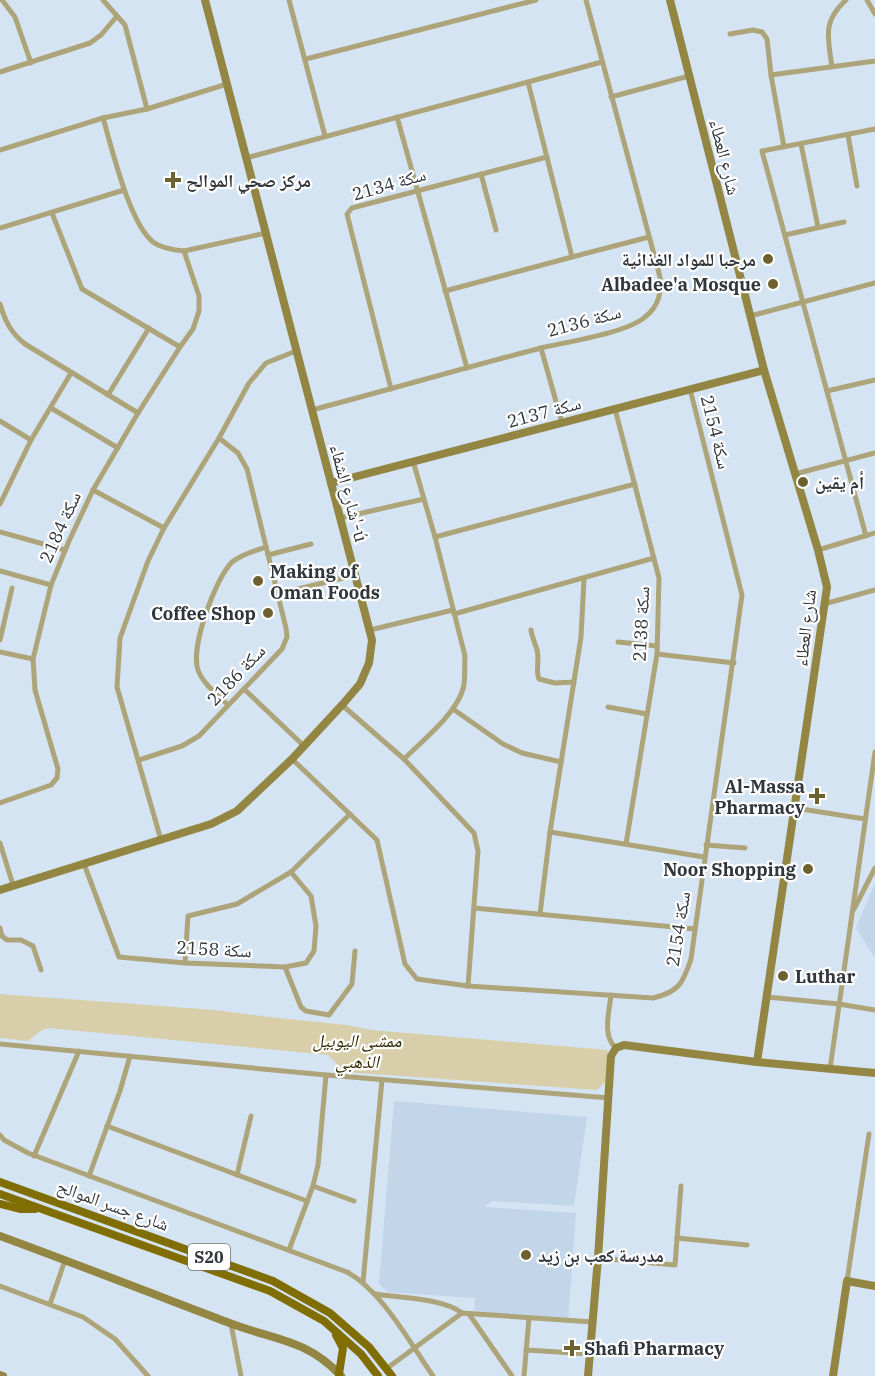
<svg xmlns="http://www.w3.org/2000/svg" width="875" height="1376" viewBox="0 0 875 1376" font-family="'IBM Plex Serif','Noto Naskh Arabic',serif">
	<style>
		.built { fill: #c2d5e9 }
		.green { fill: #d8cfaa }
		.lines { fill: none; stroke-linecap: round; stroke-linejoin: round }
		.street { stroke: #ada47a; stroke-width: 5 }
		.secondary { stroke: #938542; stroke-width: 8 }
		.primary { stroke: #816e02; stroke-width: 8 }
		.poi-dot { fill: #6d622f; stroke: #fff; stroke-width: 2 }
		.labels { text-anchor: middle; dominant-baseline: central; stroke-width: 4.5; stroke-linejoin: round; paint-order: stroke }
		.shield { fill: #fff; stroke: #6f7276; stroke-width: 1.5 }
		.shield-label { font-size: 16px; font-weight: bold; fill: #31363c }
		.street-label { font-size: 18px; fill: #31363c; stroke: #fff }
		.poi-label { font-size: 18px; font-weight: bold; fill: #31363c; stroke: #fff; text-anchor: start }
		.park-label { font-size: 18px; font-style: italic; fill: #332a00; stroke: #fff }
	</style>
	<rect width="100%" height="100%" fill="#d5e4f3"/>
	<!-- built -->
	<g class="built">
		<polygon points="875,883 875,958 856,928"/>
		<polygon points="394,1101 587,1117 574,1206 490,1201 490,1204 485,1205 486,1207 576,1213 568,1321 474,1311 475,1298 388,1292 379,1284"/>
	</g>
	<!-- green -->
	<polygon class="green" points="0,994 215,1010 270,1017 346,1025 372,1030 608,1050 606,1081 597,1090 345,1072 328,1055 48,1028 42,1030 28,1041 0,1038"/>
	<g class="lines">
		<!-- street -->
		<g class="street">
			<polyline points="2,0 15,17 31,63"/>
			<polyline points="103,0 125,25 147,109"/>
			<polyline points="289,0 325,136"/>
			<polyline points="867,0 875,14"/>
			<polyline points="730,34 753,30 762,32 767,39 771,75"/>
			<polyline points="306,59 536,0"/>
			<path d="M832,67C828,37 822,22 846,0"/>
			<polyline points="0,72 90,43 101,35 117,16"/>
			<polyline points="528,82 572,257 649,237"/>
			<polyline points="611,97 689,76"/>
			<polyline points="397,117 467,368"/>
			<path d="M103,118C112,148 129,223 153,242C161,248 173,250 184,251L266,233"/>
			<polyline points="848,135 857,186"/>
			<polyline points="801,144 818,227"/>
			<polyline points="784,147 771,75 875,61"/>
			<polyline points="0,150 103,118 147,109 227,84"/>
			<polyline points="246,158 602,62"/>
			<polyline points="481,174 496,230"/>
			<polyline points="52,213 82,289 180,347"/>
			<polyline points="0,228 124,190"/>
			<polyline points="785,235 844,222"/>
			<polyline points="445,291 572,257"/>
			<path d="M0,304C5,321 11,333 25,344L138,413"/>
			<polyline points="750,316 875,283"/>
			<polyline points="541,348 562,423"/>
			<polyline points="391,389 347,214 352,208 547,157"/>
			<polyline points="827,391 875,380"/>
			<polyline points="108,395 149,328"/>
			<polyline points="51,408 118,448"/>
			<polyline points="615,409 659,578 657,654 626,844"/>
			<path d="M312,410C388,390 464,368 541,348C566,342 627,333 645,317C659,306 661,294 660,277L586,0"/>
			<polyline points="0,421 31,440"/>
			<polyline points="795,474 875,453"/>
			<polyline points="93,490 164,528"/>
			<polyline points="0,504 31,440 71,373"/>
			<polyline points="340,518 424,499"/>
			<polyline points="0,532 65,550"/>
			<polyline points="866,536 762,151 875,129"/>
			<polyline points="435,537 635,484"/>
			<polyline points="818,550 875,533"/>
			<polyline points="268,555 311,544"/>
			<polyline points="0,571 51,585"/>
			<polyline points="278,594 355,575"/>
			<polyline points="824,604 875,590"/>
			<polyline points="454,614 654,558"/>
			<polyline points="370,630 453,610"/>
			<path d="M531,630C532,637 535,643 537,650C540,660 535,670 539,679L555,683L574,682"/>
			<polyline points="0,640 12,588"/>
			<polyline points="618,642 657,646"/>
			<polyline points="0,652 33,659"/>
			<polyline points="657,654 734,663"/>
			<polyline points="244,689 304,746"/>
			<path d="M228,705C218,695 203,684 198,670C190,648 215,579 232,562C242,554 254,551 266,547"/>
			<polyline points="342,705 404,759 474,833 478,851 468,986"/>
			<polyline points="608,707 647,714"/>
			<polyline points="453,709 503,744 522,753 561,762"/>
			<path d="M292,759L377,840L405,964L417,979L468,986L653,998C679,992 683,983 691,959L742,595L690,389"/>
			<path d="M404,759C422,741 456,714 463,689C466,679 464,666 465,656L435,537L413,461"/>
			<polyline points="139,760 182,746 199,736 282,649 287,637 286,628 247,469 238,453 219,438"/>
			<polyline points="0,803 51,785 57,778 58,769 35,690 33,659 51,585 69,541 93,490 138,413 180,347 193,329 199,311 199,296 184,251"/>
			<polyline points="795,808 865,819"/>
			<polyline points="550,832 704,857"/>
			<polyline points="161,840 117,687 120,638 148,561 164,528 219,438 249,383 266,363 296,351"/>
			<polyline points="0,843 13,885"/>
			<polyline points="706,845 745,848"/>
			<polyline points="84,864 119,957 185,963 285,967 306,963 314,951 316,926 311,896 291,872"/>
			<polyline points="474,908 695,929"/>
			<polyline points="854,909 875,868"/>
			<polyline points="540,914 550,832 581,637 584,579"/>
			<polyline points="0,928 2,936 7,940 21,940 33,946 41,970"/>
			<polyline points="185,963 188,916 237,904 291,872 350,814"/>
			<polyline points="285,967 301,1007 306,1011 329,1015 352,984 355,951"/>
			<path d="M611,995C609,1013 602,1036 616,1048"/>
			<polyline points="767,997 839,1004 875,1010"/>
			<polyline points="0,1044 326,1075 609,1098"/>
			<polyline points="830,1069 875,752"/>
			<polyline points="107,1126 307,1201"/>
			<path d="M0,1135L4,1140L28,1153L347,1272C382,1291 410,1343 433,1376"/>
			<polyline points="34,1156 79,1051"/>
			<polyline points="237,1175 251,1116"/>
			<polyline points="89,1176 120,1091 130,1056"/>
			<polyline points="313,1186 354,1201"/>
			<polyline points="677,1238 747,1245"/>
			<polyline points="289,1250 313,1186 318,1165 326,1075"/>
			<polyline points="598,1258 675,1265 681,1186"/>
			<polyline points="847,1281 869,1134"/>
			<polyline points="363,1282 382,1080"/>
			<polyline points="0,1286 83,1317 115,1339 148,1376"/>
			<path d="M375,1294C399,1298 443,1298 462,1313"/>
			<polyline points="50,1304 65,1260"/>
			<polyline points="469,1314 512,1376"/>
			<polyline points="231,1324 241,1376"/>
			<polyline points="526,1350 590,1354"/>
			<polyline points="386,1369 462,1313 593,1322"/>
			<polyline points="524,1376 529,1318"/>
		</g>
		<!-- secondary -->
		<g class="secondary">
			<polyline points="331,483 764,370"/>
			<polyline points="0,890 211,824 237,811 292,759 342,705 360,684 369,663 372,640 205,0"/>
			<polyline points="757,1062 875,1073"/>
			<path d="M0,1236C76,1264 151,1293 227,1322C272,1340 306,1338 341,1376"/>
			<polyline points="0,1375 3,1376"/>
			<polyline points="588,1376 598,1258 611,1056 616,1048 624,1045 757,1062 827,587 818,550 764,370 670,0"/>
			<polyline points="833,1376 847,1281 875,1286"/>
		</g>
		<!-- primary -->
		<g class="primary">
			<polyline points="0,1182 273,1281 330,1313 369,1347 392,1376"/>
			<polyline points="0,1194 270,1291 324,1321 361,1354 378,1376"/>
			<polyline points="0,1204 21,1209 35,1209"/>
			<polyline points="336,1335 343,1348 339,1374"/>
		</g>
	</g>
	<!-- markers -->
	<g class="poi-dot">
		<path d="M170 171h6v6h6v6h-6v6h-6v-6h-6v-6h6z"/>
		<circle cx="768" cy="259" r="6"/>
		<circle cx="773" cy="284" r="6"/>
		<circle cx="803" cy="482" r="6"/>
		<circle cx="258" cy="581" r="6"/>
		<circle cx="268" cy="613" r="6"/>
		<path d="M814 787h6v6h6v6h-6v6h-6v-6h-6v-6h6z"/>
		<circle cx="808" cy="869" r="6"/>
		<circle cx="783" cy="976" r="6"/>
		<circle cx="526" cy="1255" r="6"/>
		<path d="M569 1339h6v6h6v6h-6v6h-6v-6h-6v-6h6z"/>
	</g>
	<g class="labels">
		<!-- shield labels -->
		<rect class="shield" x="188" y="1244" width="42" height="26" rx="4.5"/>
		<g class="shield-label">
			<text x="209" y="1257">S20</text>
		</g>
		<!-- street labels -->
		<g class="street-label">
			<text transform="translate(725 157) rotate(76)">شارع العطاء</text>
			<text transform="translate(389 184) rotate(-16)">سكة 2134</text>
			<text transform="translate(584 321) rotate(-15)">سكة 2136</text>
			<text transform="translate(544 412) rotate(-15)">سكة 2137</text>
			<text transform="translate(716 432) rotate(76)">سكة 2154</text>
			<text transform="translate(349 493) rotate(75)">شارع الشفاء'-ú</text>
			<text transform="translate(60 527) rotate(-66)">سكة 2184</text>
			<text transform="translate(641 624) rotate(-87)">سكة 2138</text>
			<text transform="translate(805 628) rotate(-83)">شارع العطاء</text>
			<text transform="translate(236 675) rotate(-47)">سكة 2186</text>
			<text transform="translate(678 929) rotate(-81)">سكة 2154</text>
			<text transform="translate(214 949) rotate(3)">سكة 2158</text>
			<text transform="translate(113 1205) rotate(20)">شارع جسر الموالح</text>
		</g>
		<!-- poi labels -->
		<g class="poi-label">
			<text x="186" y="180">مركز صحي الموالح</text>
			<text x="756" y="259" text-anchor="end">مرحبا للمواد الغذائية</text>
			<text x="761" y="284" text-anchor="end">Albadee'a Mosque</text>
			<text x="815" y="482">أم يقين</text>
			<text x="270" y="571">Making of<tspan x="270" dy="21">Oman Foods</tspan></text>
			<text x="256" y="613" text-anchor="end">Coffee Shop</text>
			<text x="805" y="786" text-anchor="end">Al-Massa<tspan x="805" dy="21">Pharmacy</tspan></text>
			<text x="796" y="869" text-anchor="end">Noor Shopping</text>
			<text x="795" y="976">Luthar</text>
			<text x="538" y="1255">مدرسة كعب بن زيد</text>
			<text x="584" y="1348">Shafi Pharmacy</text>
		</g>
		<!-- park labels -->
		<g class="park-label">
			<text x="357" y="1040">ممشى اليوبيل<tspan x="357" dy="21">الذهبي</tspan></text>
		</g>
	</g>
</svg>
